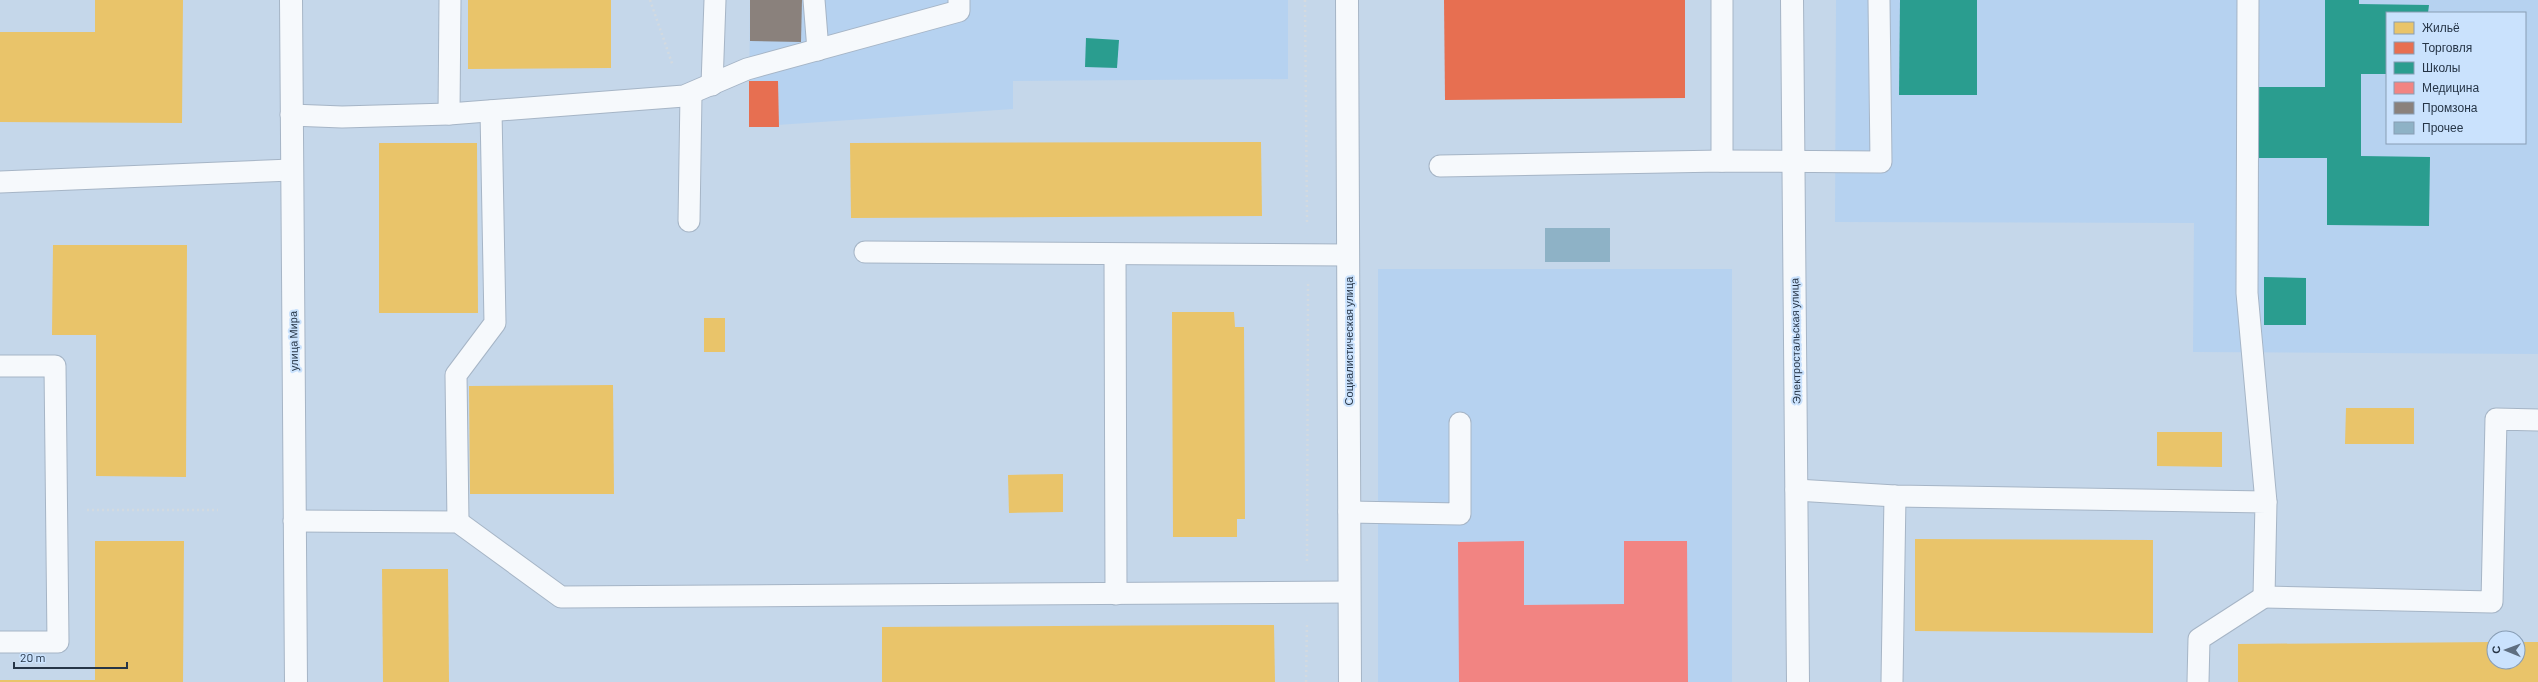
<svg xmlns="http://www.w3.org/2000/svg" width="2538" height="682" viewBox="0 0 2538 682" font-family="Barlow,sans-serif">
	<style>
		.built { fill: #b6d2f0; fill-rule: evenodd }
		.homes { fill: #e9c46a }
		.shops { fill: #e76f51 }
		.schools { fill: #2a9d8f }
		.health { fill: #f28482 }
		.industry { fill: #8a817c }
		.building { fill: #8eb2c6 }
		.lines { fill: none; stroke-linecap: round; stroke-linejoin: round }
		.lane-casing { stroke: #a6b5c6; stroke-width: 23 }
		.street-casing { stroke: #a6b5c6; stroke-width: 24 }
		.secondary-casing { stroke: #a6b5c6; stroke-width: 24 }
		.path { stroke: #d3dae0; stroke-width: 2.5; stroke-dasharray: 2 3; stroke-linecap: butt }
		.lane { stroke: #f6f9fc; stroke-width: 21 }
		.street { stroke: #f6f9fc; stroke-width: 22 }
		.secondary { stroke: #f6f9fc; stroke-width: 22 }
		.labels { text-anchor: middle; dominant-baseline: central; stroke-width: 4; stroke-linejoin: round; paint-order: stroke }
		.street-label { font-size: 11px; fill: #263547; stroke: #cae2fd }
	</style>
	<rect width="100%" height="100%" fill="#c5d7ea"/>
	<!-- built -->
	<g class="built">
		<polygon points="750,0 1288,0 1288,79 1013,81 1013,109 749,127"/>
		<path d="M1836,0H2538V354L2193,352L2194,223L1835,222ZM2387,13H2525V143H2387Z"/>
		<rect x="1378" y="269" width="354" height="413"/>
	</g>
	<!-- homes -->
	<g class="homes">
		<polygon points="95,0 183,0 182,123 0,122 0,32 95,32"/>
		<polygon points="468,0 611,0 611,68 468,69"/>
		<polygon points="1261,142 1262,216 851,218 850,143"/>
		<polygon points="379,143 477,143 478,313 379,313"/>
		<polygon points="53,245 187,245 186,477 96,476 96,335 52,335"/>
		<polygon points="1172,312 1234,312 1235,327 1244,327 1245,519 1237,519 1237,537 1173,537"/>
		<rect x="704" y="318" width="21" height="34"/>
		<polygon points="613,385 614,494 470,494 469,386"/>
		<polygon points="2346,408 2414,408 2414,444 2345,444"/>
		<polygon points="2157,432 2222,432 2222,467 2157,466"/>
		<polygon points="1063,474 1063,512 1009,513 1008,475"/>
		<polygon points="1915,539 2153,540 2153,633 1915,631"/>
		<polygon points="95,541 184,541 183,682 0,682 0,680 95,680"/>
		<polygon points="382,569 448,569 449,682 383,682"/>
		<polygon points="1227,625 1274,625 1275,682 882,682 882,627"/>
		<polygon points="2494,642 2494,662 2518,662 2518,642 2538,642 2538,682 2238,682 2238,644"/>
	</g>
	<!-- shops -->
	<g class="shops">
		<polygon points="1444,0 1685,0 1685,98 1445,100"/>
		<polygon points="749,81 778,81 779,127 749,127"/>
	</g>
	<!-- schools -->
	<g class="schools">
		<polygon points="1900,0 1977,0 1977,95 1899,95"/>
		<polygon points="2325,0 2359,0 2359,4 2429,5 2428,13 2387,13 2387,74 2361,74 2361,156 2430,157 2429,226 2327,225 2327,158 2259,158 2259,87 2325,87"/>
		<polygon points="1086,38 1119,40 1117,68 1085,67"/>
		<polygon points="2264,277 2306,278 2306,325 2264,325"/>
	</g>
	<!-- health -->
	<polygon class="health" points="1524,541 1524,605 1624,604 1624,541 1687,541 1688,682 1459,682 1458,542"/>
	<!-- industry -->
	<polygon class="industry" points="750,0 802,0 801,42 750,41"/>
	<!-- building -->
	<rect class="building" x="1545" y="228" width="65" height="34"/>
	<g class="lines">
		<!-- lane casing -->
		<g class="lane-casing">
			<g id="lane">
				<polyline points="814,0 818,50"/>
				<polyline points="1722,0 1722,161"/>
				<polyline points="2248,0 2247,293 2266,502"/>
				<polyline points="712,85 715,0"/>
				<polyline points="449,114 450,0"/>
				<polyline points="291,115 342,117 449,114 684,96 747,69 959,11 959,0"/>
				<polyline points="1440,166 1722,161 1881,162 1879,0"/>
				<polyline points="0,182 291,170"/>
				<polyline points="689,221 691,94"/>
				<polyline points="865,252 1348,255"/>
				<polyline points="1115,255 1116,594"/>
				<polyline points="0,366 55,366 58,642 0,642"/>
				<polyline points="1796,490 1895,496 2266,502 2264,597 2492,602 2496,419 2538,420"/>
				<polyline points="1349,512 1460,514 1460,423"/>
				<polyline points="294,521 458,522 561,597 1349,592"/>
				<polyline points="458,522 456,375 495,323 491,111"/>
				<polyline points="1892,682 1895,496"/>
				<polyline points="2198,682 2199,639 2264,597"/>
			</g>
		</g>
		<!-- street casing -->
		<g class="street-casing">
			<g id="street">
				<polyline points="1347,0 1350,682"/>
				<polyline points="1792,0 1798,682"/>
			</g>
		</g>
		<!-- secondary casing -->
		<g class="secondary-casing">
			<polyline id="secondary" points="291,0 296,682"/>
		</g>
		<!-- path -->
		<g class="path">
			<polyline points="650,0 673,66"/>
			<polyline points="1305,0 1307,223"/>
			<polyline points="87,510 218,510"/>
			<polyline points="1307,561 1308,284"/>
			<polyline points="1306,682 1307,622"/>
		</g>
		<!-- lane -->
		<use href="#lane" class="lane"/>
		<!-- street -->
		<use href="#street" class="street"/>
		<!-- secondary -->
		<use href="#secondary" class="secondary"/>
	</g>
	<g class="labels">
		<!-- street labels -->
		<g class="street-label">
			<text transform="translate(293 341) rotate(-91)">улица Мира</text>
			<text transform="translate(1348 341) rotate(-90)">Социалистическая улица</text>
			<text transform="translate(1795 341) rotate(-91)">Электростальская улица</text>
		</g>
	</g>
	<!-- legend -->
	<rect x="2386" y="12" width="140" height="132" fill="#cae2fd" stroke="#889db4"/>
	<rect x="2394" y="22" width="20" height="12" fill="#e9c46a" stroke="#889db4"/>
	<text x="2422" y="32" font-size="12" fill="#263547">Жильё</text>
	<rect x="2394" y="42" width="20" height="12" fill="#e76f51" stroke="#889db4"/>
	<text x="2422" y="52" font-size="12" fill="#263547">Торговля</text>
	<rect x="2394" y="62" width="20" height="12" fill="#2a9d8f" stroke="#889db4"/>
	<text x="2422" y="72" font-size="12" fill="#263547">Школы</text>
	<rect x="2394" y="82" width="20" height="12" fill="#f28482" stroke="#889db4"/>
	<text x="2422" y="92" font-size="12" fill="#263547">Медицина</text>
	<rect x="2394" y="102" width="20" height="12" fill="#8a817c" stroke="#889db4"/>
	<text x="2422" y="112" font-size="12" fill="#263547">Промзона</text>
	<rect x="2394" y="122" width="20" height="12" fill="#8eb2c6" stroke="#889db4"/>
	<text x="2422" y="132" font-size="12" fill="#263547">Прочее</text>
	<!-- north arrow -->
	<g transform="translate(2506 650) rotate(271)"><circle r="19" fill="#cae2fd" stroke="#889db4"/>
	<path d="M0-3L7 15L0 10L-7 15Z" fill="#5e6e80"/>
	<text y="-6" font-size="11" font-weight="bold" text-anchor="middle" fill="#263547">С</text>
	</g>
	<!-- scale -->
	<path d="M14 662v6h113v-6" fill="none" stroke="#263547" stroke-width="2"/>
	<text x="20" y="662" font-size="12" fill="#263547" stroke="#cae2fd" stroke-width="3" paint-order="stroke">20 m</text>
</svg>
